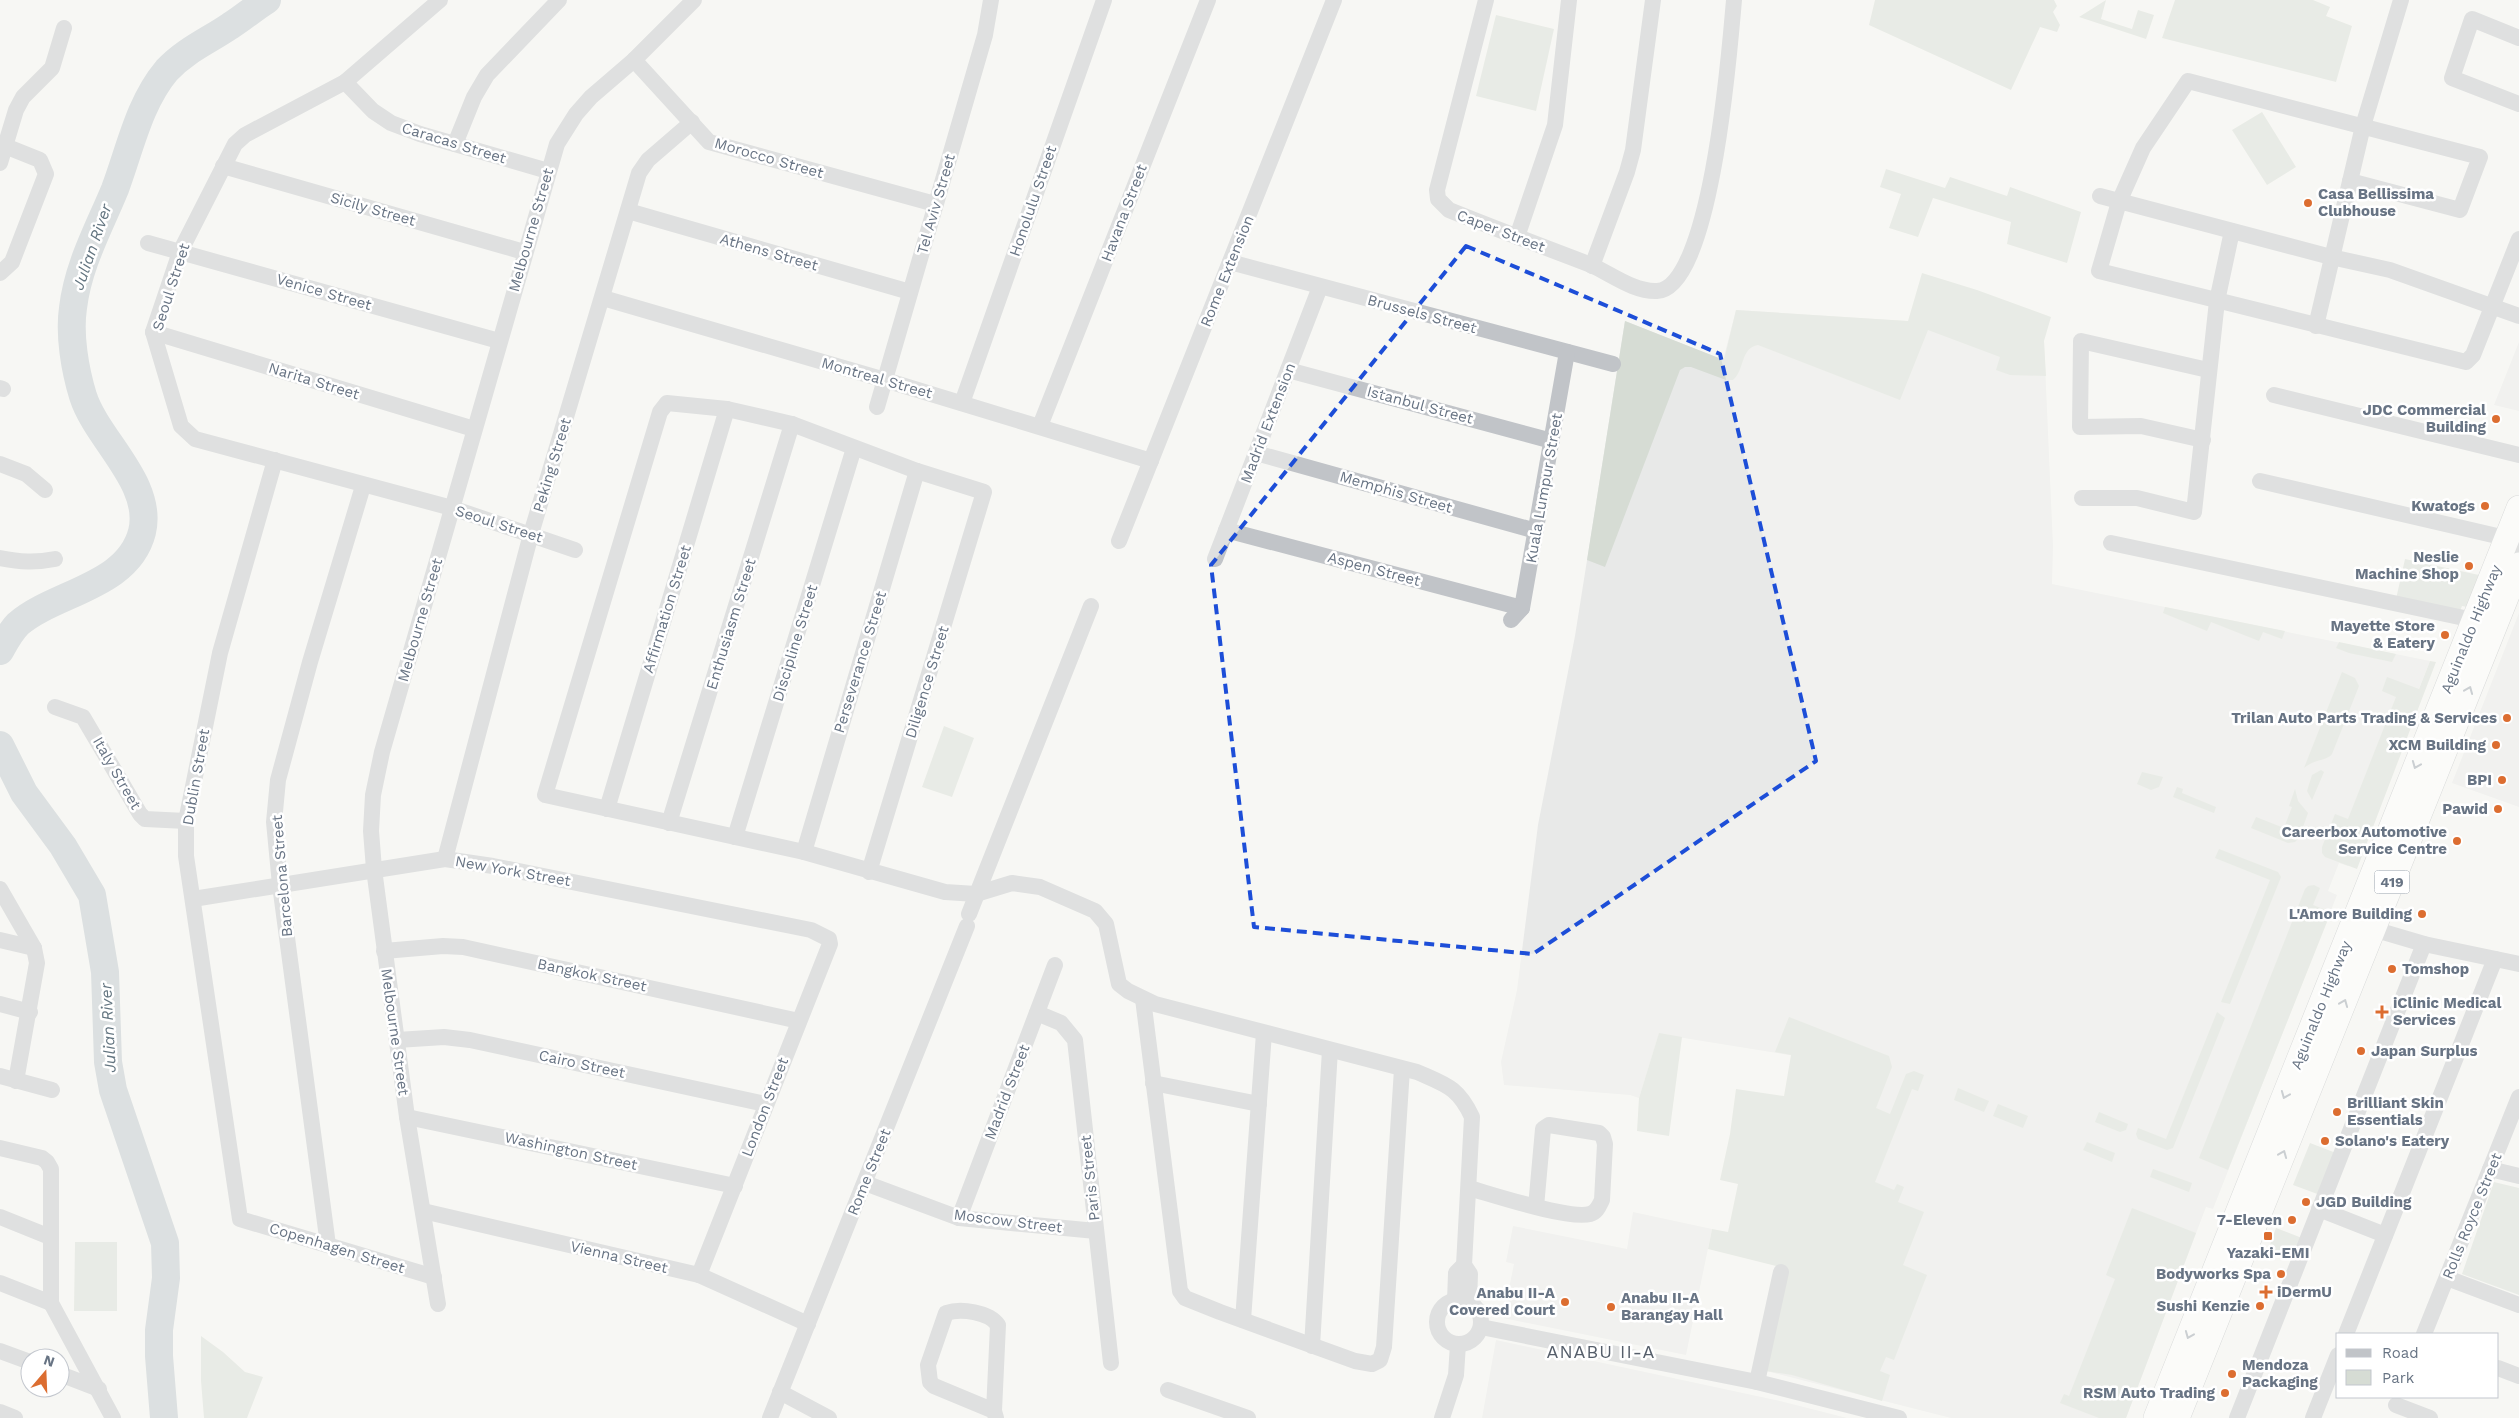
<svg xmlns="http://www.w3.org/2000/svg" width="2519" height="1418" viewBox="0 0 2519 1418" font-family="'Work Sans',sans-serif">
	<style>
		.built { fill: #e8e9e8 }
		.green { fill: #d6dcd4 }
		.lines { fill: none; stroke-linecap: round; stroke-linejoin: round }
		.river { stroke: #bbc4ca; stroke-width: 28 }
		.highway-casing { stroke: #b4b7bb; stroke-width: 26 }
		.minor { stroke: #c1c4c8; stroke-width: 16 }
		.highway { stroke: #fff; stroke-width: 25 }
		.oneway { stroke: #959ea9 }
		.marked { fill: none; stroke: #1d4ed8; stroke-width: 4; stroke-dasharray: 10 6; stroke-linejoin: round }
		.poi-dot { fill: #dc6d30; stroke: #fff; stroke-width: 2 }
		.labels { text-anchor: middle; dominant-baseline: central; stroke-width: 5; stroke-linejoin: round; paint-order: stroke }
		.shield { fill: #fff; stroke: #959ea9; stroke-width: 1 }
		.shield-label { font-size: 14px; font-weight: bold; fill: #687484 }
		.street-label { font-size: 15px; fill: #687484; stroke: #fff }
		.poi-label { font-size: 15px; font-weight: bold; fill: #687484; stroke: #fff; text-anchor: end }
		.water-label { font-size: 16px; font-style: italic; fill: #637580; stroke: #fff }
		.quarter-label { font-size: 18px; letter-spacing: 1px; fill: #555e6a; stroke: #fff }
	</style>
	<rect width="100%" height="100%" fill="#f7f7f4"/>
	<!-- built -->
	<g class="built">
		<polygon points="1736,310 1983,326 2044,341 2053,546 2052,584 2430,661 2348,866 2339,863 2328,891 2337,895 2213,1209 2206,1207 2126,1418 1951,1418 1766,1371 1869,1068 1659,1034 1639,1098 1630,1095 1504,1085 1501,1062 1517,990 1538,825 1575,636 1625,321 1723,360"/>
		<polygon points="2519,342 2519,411 2494,405"/>
		<polygon points="2519,613 2519,807 2452,783"/>
		<polygon points="1633,1212 1712,1229 1686,1355 1503,1318 1514,1264 1506,1262 1513,1226 1627,1249"/>
		<polygon points="1496,1340 1780,1401 1847,1418 1482,1418"/>
	</g>
	<!-- green -->
	<g class="green">
		<polygon points="1875,0 2054,0 2057,6 2053,12 2060,25 2057,32 2040,27 2011,90 1869,25"/>
		<polygon points="2106,0 2101,19 2132,29 2138,10 2154,15 2146,39 2079,17"/>
		<polygon points="2175,0 2313,0 2330,7 2326,16 2352,26 2336,82 2162,38"/>
		<polygon points="1496,15 1554,29 1536,111 1476,96"/>
		<polygon points="2262,112 2296,167 2267,185 2232,130"/>
		<polygon points="1886,169 1945,188 1950,177 2007,196 2010,187 2081,212 2067,263 2007,244 2011,222 1933,198 1918,237 1889,228 1901,194 1880,187"/>
		<path d="M1922,273L1977,290L2051,317L2044,341L2046,376L2010,375L1996,370L2000,357L1928,330L1900,400L1758,345C1740,348 1745,370 1733,380H1726L1691,367H1685L1680,370L1605,567L1587,560L1625,321L1724,360L1736,310L1908,321Z"/>
		<polygon points="2405,559 2479,575 2467,607 2462,606 2460,611 2396,599"/>
		<polygon points="2165,607 2285,631 2282,639 2263,632 2259,641 2211,622 2207,631 2163,613"/>
		<polygon points="2339,642 2396,654 2392,662 2349,653 2336,648"/>
		<polygon points="2430,661 2436,662 2357,869 2325,857 2322,853 2322,847 2335,814 2348,819 2396,697 2382,691 2387,677 2419,689"/>
		<path d="M2342,672L2355,678L2359,686L2332,754C2327,761 2314,759 2304,768Z"/>
		<polygon points="944,726 974,738 952,797 922,787"/>
		<polygon points="2321,770 2324,772 2312,800 2307,791 2312,775"/>
		<polygon points="2142,772 2163,777 2159,787 2151,790 2137,784"/>
		<polygon points="2177,787 2183,789 2182,793 2216,807 2214,813 2173,797"/>
		<polygon points="2295,789 2298,801 2308,813 2299,838 2295,842 2288,843 2251,828 2256,817 2284,828 2292,807 2289,806"/>
		<polygon points="2219,849 2278,872 2281,877 2230,1004 2221,1002 2270,880 2215,858"/>
		<polygon points="2314,885 2320,888 2313,905 2331,912 2228,1170 2199,1158 2305,889 2308,886"/>
		<polygon points="2217,1012 2225,1018 2173,1148 2167,1150 2138,1139 2136,1134 2138,1128 2166,1139"/>
		<polygon points="1789,1017 1889,1056 1892,1067 1876,1108 1890,1114 1906,1074 1914,1071 1924,1075 1918,1091 1912,1089 1875,1182 1894,1190 1897,1184 1904,1187 1898,1202 1924,1212 1903,1265 1927,1275 1894,1360 1886,1357 1880,1371 1890,1375 1882,1401 1792,1375 1766,1371 1788,1269 1708,1249 1712,1229 1728,1232 1738,1184 1720,1180 1730,1134 1736,1089 1784,1096 1791,1055 1775,1052"/>
		<polygon points="1659,1033 1682,1037 1669,1136 1637,1131 1639,1098"/>
		<polygon points="1958,1088 1989,1101 1984,1112 1954,1100"/>
		<polygon points="1998,1104 2028,1116 2023,1128 1993,1116"/>
		<polygon points="2099,1112 2128,1124 2126,1130 2120,1132 2095,1122"/>
		<polygon points="2087,1142 2115,1153 2112,1162 2083,1150"/>
		<polygon points="2310,1143 2336,1153 2320,1195 2293,1185"/>
		<polygon points="2153,1169 2192,1183 2189,1192 2150,1177"/>
		<polygon points="2494,1182 2519,1188 2519,1295 2462,1274"/>
		<polygon points="2132,1208 2196,1233 2126,1418 2099,1418 2060,1403 2064,1394 2069,1396 2115,1279 2106,1275"/>
		<polygon points="2276,1228 2302,1238 2294,1260 2268,1250"/>
		<polygon points="75,1242 117,1242 117,1311 74,1311"/>
		<polygon points="201,1336 223,1352 245,1372 263,1377 247,1418 204,1418 201,1381"/>
	</g>
	<g class="lines">
		<!-- river -->
		<g class="river">
			<path d="M0,651C5,642 10,632 18,624C55,592 128,587 142,532C154,483 97,440 83,396C75,370 69,335 73,308C78,265 99,228 115,189C130,149 139,103 167,70C186,50 208,41 230,26C243,18 254,8 267,0"/>
			<polyline points="0,745 24,793 63,846 92,895 105,972 108,1062 113,1090 165,1243 166,1278 159,1330 159,1356 164,1418"/>
		</g>
		<!-- highway casing -->
		<g class="highway-casing">
			<g id="highway">
				<polyline points="2156,1418 2519,508"/>
				<polyline points="2177,1418 2519,565"/>
			</g>
		</g>
		<!-- minor -->
		<g class="minor">
			<polyline points="440,0 345,82 245,135 235,144 180,252 153,332 181,426 195,439 452,508 575,550"/>
			<path d="M1486,0L1437,190L1438,199L1449,210C1496,229 1544,247 1591,265C1611,274 1634,292 1657,291C1712,288 1730,45 1734,0"/>
			<polyline points="2519,38 2472,19 2452,78 2519,104"/>
			<polyline points="634,60 709,142 935,204"/>
			<polyline points="345,82 373,111 391,123 420,134 548,171"/>
			<polyline points="455,144 474,97 487,75 559,0"/>
			<polyline points="0,163 16,110 23,97 52,68 64,28"/>
			<polyline points="223,166 524,252"/>
			<polyline points="2350,181 2460,210 2480,157 2188,81 2143,148 2119,202 2099,271 2466,362 2473,355 2519,239"/>
			<polyline points="2100,196 2331,257 2390,270 2519,316"/>
			<polyline points="628,211 910,292"/>
			<polyline points="1517,237 1555,125 1569,0"/>
			<polyline points="148,243 499,341"/>
			<polyline points="1230,262 1613,364"/>
			<polyline points="1592,266 1627,172 1633,150 1653,0"/>
			<polyline points="0,273 12,262 46,174 40,160 5,146"/>
			<polyline points="603,298 885,380 1151,461"/>
			<polyline points="2316,326 2363,126 2401,0"/>
			<polyline points="153,332 474,429"/>
			<polyline points="1288,370 1552,441"/>
			<polyline points="0,388 3,389"/>
			<polyline points="2274,395 2519,455"/>
			<polyline points="962,403 1104,0"/>
			<polyline points="877,407 985,35 991,0"/>
			<polyline points="1040,426 1208,0"/>
			<polyline points="2203,440 2141,426 2080,427 2081,341 2208,370"/>
			<polyline points="1256,453 1536,531"/>
			<polyline points="275,460 220,653 186,821 186,856 240,1219 434,1277"/>
			<polyline points="0,464 26,474 45,490"/>
			<polyline points="2260,481 2497,536 2519,546"/>
			<polyline points="2082,498 2137,498 2194,512 2217,301 2232,231"/>
			<polyline points="1226,530 1522,608"/>
			<polyline points="1119,541 1334,0"/>
			<polyline points="2111,543 2464,618 2482,625"/>
			<path d="M0,558C20,562 35,563 55,559"/>
			<polyline points="1215,559 1320,287"/>
			<polyline points="1511,620 1522,608 1567,352"/>
			<polyline points="55,707 83,717 140,814 145,819 186,821"/>
			<polyline points="607,809 727,409"/>
			<polyline points="669,823 792,424"/>
			<polyline points="735,837 854,448"/>
			<polyline points="804,852 917,471"/>
			<polyline points="445,859 531,534 639,173 648,160 692,122"/>
			<path d="M869,872L984,492L917,471L792,424L727,409L667,403L660,412L545,795L804,852L945,892L976,894L1012,883L1040,887L1095,911L1106,924L1119,984L1128,991L1155,1004L1417,1072C1446,1085 1458,1087 1472,1117L1464,1265L1470,1274L1469,1302"/>
			<polyline points="0,889 34,948 37,963 16,1081"/>
			<polyline points="193,899 445,859 493,866 811,930 829,939 830,944 699,1275"/>
			<polyline points="969,914 1091,606"/>
			<polyline points="2373,929 2424,944 2519,964"/>
			<polyline points="0,940 34,948"/>
			<polyline points="384,951 443,946 463,947 799,1021"/>
			<polyline points="1143,999 1180,1291 1185,1298 1220,1312 1355,1361 1372,1364 1380,1360 1384,1347 1402,1069"/>
			<polyline points="0,1004 30,1012"/>
			<polyline points="1037,1013 1061,1023 1075,1040 1111,1363"/>
			<polyline points="397,1040 444,1037 470,1040 765,1104"/>
			<polyline points="0,1076 52,1090"/>
			<polyline points="1153,1083 1259,1104"/>
			<polyline points="407,1117 735,1186"/>
			<polyline points="0,1148 42,1158 47,1162 51,1169 51,1303 113,1418"/>
			<polyline points="2490,1169 2519,1176"/>
			<polyline points="865,1183 959,1218 1096,1231"/>
			<path d="M1469,1188C1494,1195 1569,1220 1590,1214C1597,1212 1599,1206 1602,1200L1605,1144L1603,1137L1599,1133L1549,1125L1543,1129L1536,1207"/>
			<polyline points="2319,1209 2385,1235"/>
			<polyline points="423,1211 699,1275 808,1324"/>
			<polyline points="0,1217 50,1237"/>
			<polyline points="959,1218 1055,965"/>
			<polyline points="328,1245 280,885 274,822 278,780 310,662 363,486"/>
			<polyline points="2447,1278 2519,1305"/>
			<polyline points="0,1283 51,1303"/>
			<circle cx="1459" cy="1322" r="22"/>
			<polyline points="1455,1301 1456,1273 1464,1265"/>
			<polyline points="438,1304 407,1117 374,869 371,831 373,795 382,752 557,144 576,114 591,97 634,60 694,0"/>
			<polyline points="1243,1320 1264,1033"/>
			<polyline points="1481,1327 1757,1382 1899,1418"/>
			<polyline points="2346,1334 2495,959"/>
			<polyline points="2424,1334 2519,1097"/>
			<polyline points="1312,1346 1330,1050"/>
			<polyline points="0,1351 30,1362"/>
			<polyline points="2498,1368 2519,1376"/>
			<polyline points="60,1374 99,1389"/>
			<polyline points="1757,1382 1781,1272"/>
			<polyline points="1168,1390 1248,1418"/>
			<polyline points="780,1392 829,1418"/>
			<polyline points="2396,1405 2430,1418"/>
			<path d="M994,1411L934,1386L930,1382L928,1365L946,1313C961,1308 989,1312 998,1325L994,1411L996,1418"/>
			<polyline points="0,1412 15,1418"/>
			<polyline points="770,1418 967,926"/>
			<polyline points="1442,1418 1456,1375 1458,1344"/>
			<polyline points="2237,1418 2424,944"/>
			<polyline points="2313,1418 2338,1355"/>
		</g>
		<!-- highway -->
		<use href="#highway" class="highway"/>
	</g>
	<!-- one-way arrows -->
	<defs><path id="oneway-chevron" d="M-2-3.5L2.5 0L-2 3.5" fill="none" stroke-width="1.6" stroke-linecap="round" stroke-linejoin="round" transform="scale(1.25)"/></defs>
	<g class="oneway">
		<use href="#oneway-chevron" transform="translate(2469 690) rotate(-68)"/>
		<use href="#oneway-chevron" transform="translate(2416 765) rotate(112)"/>
		<use href="#oneway-chevron" transform="translate(2344 1003) rotate(-68)"/>
		<use href="#oneway-chevron" transform="translate(2285 1095) rotate(112)"/>
		<use href="#oneway-chevron" transform="translate(2283 1154) rotate(-68)"/>
		<use href="#oneway-chevron" transform="translate(2189 1335) rotate(112)"/>
	</g>
	<!-- marked area -->
	<path d="M0 0H2519V1418H0ZM1466,246L1720,354L1816,761L1533,954L1254,927L1211,565Z" fill="#f7f7f4" fill-opacity=".55" fill-rule="evenodd"/>
	<path class="marked" d="M1466,246L1720,354L1816,761L1533,954L1254,927L1211,565Z"/>
	<!-- markers -->
	<g class="poi-dot">
		<circle cx="2308" cy="203" r="5"/>
		<circle cx="2496" cy="419" r="5"/>
		<circle cx="2485" cy="506" r="5"/>
		<circle cx="2469" cy="566" r="5"/>
		<circle cx="2445" cy="635" r="5"/>
		<circle cx="2507" cy="718" r="5"/>
		<circle cx="2496" cy="745" r="5"/>
		<circle cx="2502" cy="780" r="5"/>
		<circle cx="2498" cy="809" r="5"/>
		<circle cx="2457" cy="841" r="5"/>
		<circle cx="2422" cy="914" r="5"/>
		<circle cx="2392" cy="969" r="5"/>
		<path d="M2379.5 1004.5h5v5h5v5h-5v5h-5v-5h-5v-5h5z"/>
		<circle cx="2361" cy="1051" r="5"/>
		<circle cx="2337" cy="1112" r="5"/>
		<circle cx="2325" cy="1141" r="5"/>
		<circle cx="2306" cy="1202" r="5"/>
		<circle cx="2292" cy="1220" r="5"/>
		<rect x="2263" y="1231" width="10" height="10" rx="2.5"/>
		<circle cx="2281" cy="1274" r="5"/>
		<path d="M2263.5 1284.5h5v5h5v5h-5v5h-5v-5h-5v-5h5z"/>
		<circle cx="1565" cy="1302" r="5"/>
		<circle cx="2260" cy="1306" r="5"/>
		<circle cx="1611" cy="1307" r="5"/>
		<circle cx="2232" cy="1374" r="5"/>
		<circle cx="2225" cy="1393" r="5"/>
	</g>
	<g class="labels">
		<!-- shield labels -->
		<rect class="shield" x="2374.5" y="870.5" width="35" height="23" rx="4"/>
		<g class="shield-label">
			<text x="2392" y="882">419</text>
		</g>
		<!-- street labels -->
		<g class="street-label">
			<text transform="translate(454 143) rotate(17)">Caracas Street</text>
			<text transform="translate(769 158) rotate(16)">Morocco Street</text>
			<text transform="translate(1033 201) rotate(-71)">Honolulu Street</text>
			<text transform="translate(936 204) rotate(-74)">Tel Aviv Street</text>
			<text transform="translate(373 209) rotate(16)">Sicily Street</text>
			<text transform="translate(1124 213) rotate(-69)">Havana Street</text>
			<text transform="translate(531 230) rotate(-74)">Melbourne Street</text>
			<text transform="translate(1501 231) rotate(21)">Caper Street</text>
			<text transform="translate(769 252) rotate(16)">Athens Street</text>
			<text transform="translate(1227 271) rotate(-68)">Rome Extension</text>
			<text transform="translate(171 287) rotate(-72)">Seoul Street</text>
			<text transform="translate(324 292) rotate(16)">Venice Street</text>
			<text transform="translate(1422 314) rotate(15)">Brussels Street</text>
			<text transform="translate(877 378) rotate(16)">Montreal Street</text>
			<text transform="translate(314 381) rotate(17)">Narita Street</text>
			<text transform="translate(1420 405) rotate(15)">Istanbul Street</text>
			<text transform="translate(1268 423) rotate(-69)">Madrid Extension</text>
			<text transform="translate(552 465) rotate(-73)">Peking Street</text>
			<text transform="translate(1544 488) rotate(-80)">Kuala Lumpur Street</text>
			<text transform="translate(1396 492) rotate(16)">Memphis Street</text>
			<text transform="translate(499 524) rotate(18)">Seoul Street</text>
			<text transform="translate(1374 569) rotate(15)">Aspen Street</text>
			<text transform="translate(667 609) rotate(-73)">Affirmation Street</text>
			<text transform="translate(420 620) rotate(-74)">Melbourne Street</text>
			<text transform="translate(731 624) rotate(-73)">Enthusiasm Street</text>
			<text transform="translate(2471 629) rotate(-68)">Aguinaldo Highway</text>
			<text transform="translate(795 643) rotate(-73)">Discipline Street</text>
			<text transform="translate(860 662) rotate(-73)">Perseverance Street</text>
			<text transform="translate(927 682) rotate(-73)">Diligence Street</text>
			<text transform="translate(117 773) rotate(60)">Italy Street</text>
			<text transform="translate(196 777) rotate(-80)">Dublin Street</text>
			<text transform="translate(513 871) rotate(10)">New York Street</text>
			<text transform="translate(282 876) rotate(-95)">Barcelona Street</text>
			<text transform="translate(592 975) rotate(12)">Bangkok Street</text>
			<text transform="translate(2321 1005) rotate(-68)">Aguinaldo Highway</text>
			<text transform="translate(395 1032) rotate(82)">Melbourne Street</text>
			<text transform="translate(582 1064) rotate(12)">Cairo Street</text>
			<text transform="translate(1007 1092) rotate(-69)">Madrid Street</text>
			<text transform="translate(765 1107) rotate(-69)">London Street</text>
			<text transform="translate(571 1151) rotate(12)">Washington Street</text>
			<text transform="translate(869 1172) rotate(-68)">Rome Street</text>
			<text transform="translate(1090 1178) rotate(-96)">Paris Street</text>
			<text transform="translate(2472 1216) rotate(-68)">Rolls Royce Street</text>
			<text transform="translate(1008 1221) rotate(7)">Moscow Street</text>
			<text transform="translate(337 1248) rotate(17)">Copenhagen Street</text>
			<text transform="translate(619 1257) rotate(13)">Vienna Street</text>
		</g>
		<!-- poi labels -->
		<g class="poi-label">
			<text x="2318" y="194" text-anchor="start">Casa Bellissima<tspan x="2318" dy="17">Clubhouse</tspan></text>
			<text x="2486" y="410">JDC Commercial<tspan x="2486" dy="17">Building</tspan></text>
			<text x="2475" y="506">Kwatogs</text>
			<text x="2459" y="557">Neslie<tspan x="2459" dy="17">Machine Shop</tspan></text>
			<text x="2435" y="626">Mayette Store<tspan x="2435" dy="17">&amp; Eatery</tspan></text>
			<text x="2497" y="718">Trilan Auto Parts Trading &amp; Services</text>
			<text x="2486" y="745">XCM Building</text>
			<text x="2492" y="780">BPI</text>
			<text x="2488" y="809">Pawid</text>
			<text x="2447" y="832">Careerbox Automotive<tspan x="2447" dy="17">Service Centre</tspan></text>
			<text x="2412" y="914">L'Amore Building</text>
			<text x="2402" y="969" text-anchor="start">Tomshop</text>
			<text x="2393" y="1003" text-anchor="start">iClinic Medical<tspan x="2393" dy="17">Services</tspan></text>
			<text x="2371" y="1051" text-anchor="start">Japan Surplus</text>
			<text x="2347" y="1103" text-anchor="start">Brilliant Skin<tspan x="2347" dy="17">Essentials</tspan></text>
			<text x="2335" y="1141" text-anchor="start">Solano's Eatery</text>
			<text x="2316" y="1202" text-anchor="start">JGD Building</text>
			<text x="2282" y="1220">7-Eleven</text>
			<text x="2268" y="1253" text-anchor="middle">Yazaki-EMI</text>
			<text x="2271" y="1274">Bodyworks Spa</text>
			<text x="2277" y="1292" text-anchor="start">iDermU</text>
			<text x="1555" y="1293">Anabu II-A<tspan x="1555" dy="17">Covered Court</tspan></text>
			<text x="1621" y="1298" text-anchor="start">Anabu II-A<tspan x="1621" dy="17">Barangay Hall</tspan></text>
			<text x="2250" y="1306">Sushi Kenzie</text>
			<text x="2242" y="1365" text-anchor="start">Mendoza<tspan x="2242" dy="17">Packaging</tspan></text>
			<text x="2215" y="1393">RSM Auto Trading</text>
		</g>
		<!-- water labels -->
		<g class="water-label">
			<text transform="translate(92 247) rotate(-71)">Julian River</text>
			<text transform="translate(108 1028) rotate(-93)">Julian River</text>
		</g>
		<!-- quarter labels -->
		<g class="quarter-label">
			<text x="1601" y="1351">ANABU II-A</text>
		</g>
	</g>
	<!-- legend -->
	<rect x="2336" y="1333" width="162" height="65" fill="#ffffff" stroke="#c3c7ce"/>
	<rect x="2346" y="1349" width="25" height="8" fill="#c1c4c8" stroke="#c3c7ce"/>
	<text x="2382" y="1358" font-size="15" fill="#687484">Road</text>
	<rect x="2346" y="1370" width="25" height="15" fill="#d6dcd4" stroke="#c3c7ce"/>
	<text x="2382" y="1383" font-size="15" fill="#687484">Park</text>
	<!-- north arrow -->
	<g transform="translate(45 1373) rotate(19)"><circle r="24" fill="#ffffff" stroke="#c3c7ce"/>
	<path d="M0-4L9 19L0 12L-9 19Z" fill="#dc6d30"/>
	<text y="-8" font-size="14" font-weight="bold" text-anchor="middle" fill="#687484">N</text>
	</g>
</svg>
